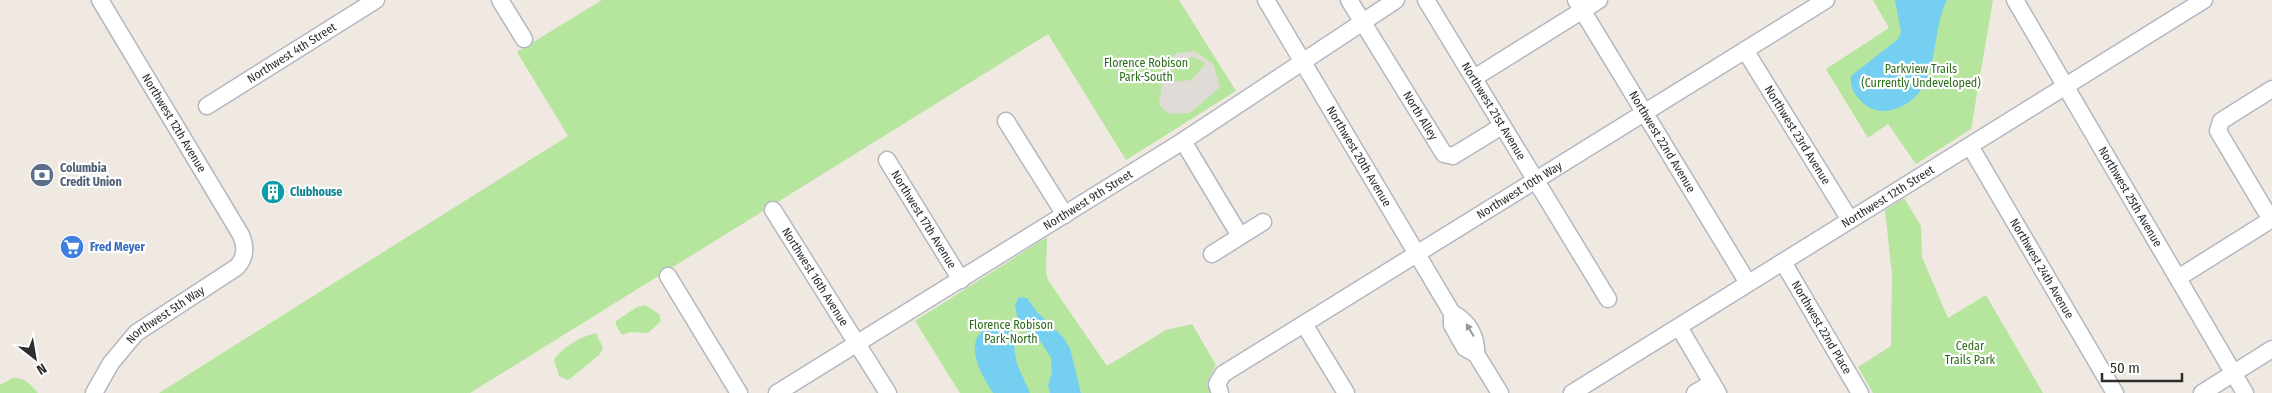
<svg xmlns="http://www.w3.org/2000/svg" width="2272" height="393" viewBox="0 0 2272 393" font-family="'Fira Sans Condensed',sans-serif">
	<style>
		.green { fill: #b6e59e }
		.plaza { fill: #dfdcd8; fill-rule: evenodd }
		.water { fill: #75cff0 }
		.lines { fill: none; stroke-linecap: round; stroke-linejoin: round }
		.minor-casing { stroke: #b4b7c1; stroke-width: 19 }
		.minor { stroke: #fff; stroke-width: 16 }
		.oneway { fill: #969696 }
		.labels { text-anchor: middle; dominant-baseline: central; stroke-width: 4.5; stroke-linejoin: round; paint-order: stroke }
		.street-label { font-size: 12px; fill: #2e2e2e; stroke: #fff }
		.park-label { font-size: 12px; fill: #2c6e1b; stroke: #fff }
		.service-label { font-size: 12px; font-weight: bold; fill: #4e5e75; stroke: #fff; text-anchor: start }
		.culture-label { font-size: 12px; font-weight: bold; fill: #0d838f; stroke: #fff; text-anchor: start }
		.shop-label { font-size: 12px; font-weight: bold; fill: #366cbe; stroke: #fff; text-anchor: start }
	</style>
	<rect width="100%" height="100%" fill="#efe9e1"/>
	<!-- green -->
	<g class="green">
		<polygon points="602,0 1179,0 1236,91 1126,160 1048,34 470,393 159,393 568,136 517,52"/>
		<polygon points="1873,0 1993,0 1971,129 1916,164 1888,124 1868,138 1826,69 1889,28"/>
		<polygon points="1904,198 1921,226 1922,257 1948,318 1986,295 2043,393 1873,393 1858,367 1891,346 1892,275 1885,210"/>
		<polygon points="1047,237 1046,272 1048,280 1107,366 1166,330 1192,324 1216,365 1209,378 1210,393 960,393 915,321"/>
		<polygon points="645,305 659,314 661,321 648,333 630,332 622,335 616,325 616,321 637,307"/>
		<path d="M596,333L603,348L599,355L571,378L567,380L559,376L554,360C562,347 582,336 596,333Z"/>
		<path d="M13,378C25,377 31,385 38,393H0V385Z"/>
	</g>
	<!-- plaza -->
	<path class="plaza" d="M1194,51L1213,64L1220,87L1190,113L1172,114L1166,112L1159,104L1165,63L1177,53ZM1194,57L1205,63L1203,67L1191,80L1175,82L1168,72L1169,66L1175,60Z"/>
	<!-- water -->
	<g class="water">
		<path d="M1895,0H1947C1929,36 1942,94 1895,109C1884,113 1871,111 1863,103C1854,95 1850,88 1851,76L1898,39L1901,32Z"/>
		<polygon points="1019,297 1027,298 1037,312 1063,337 1070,348 1081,393 1050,393 1048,385 1052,372 1051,358 1039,339 1019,327 1015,305"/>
		<path d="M999,325C1017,329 1013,350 1017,363C1020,373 1026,383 1030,393H993C983,377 963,345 984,330C989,327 994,327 999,325Z"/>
	</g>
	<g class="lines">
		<!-- minor casing -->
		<g class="minor-casing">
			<g id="minor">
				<polyline points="500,0 524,39"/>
				<path id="s1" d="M1266,0L1452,313V325L1465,348L1476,354L1500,393"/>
				<path id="s2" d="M1349,0L1444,154L1453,156L1502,126"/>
				<path id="s3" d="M1426,0L1608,299"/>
				<path id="s4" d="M1576,0L1748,283"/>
				<path id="s5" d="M2015,0L2245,393"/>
				<path id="s6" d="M1745,50L1850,220"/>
				<polyline points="1474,78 1599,0"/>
				<path id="s7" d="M207,106L376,0"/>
				<polyline points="1006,121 1065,215"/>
				<polyline points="1183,141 1240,236"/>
				<path id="s8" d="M1970,146L2115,393"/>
				<path id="s9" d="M887,160L961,280"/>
				<path id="s10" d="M773,210L888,393"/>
				<polyline points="2271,220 2218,131 2221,121 2272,89"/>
				<polyline points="1212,254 1263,222"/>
				<path id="s11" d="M1783,262L1860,393"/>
				<polyline points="668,276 739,393"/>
				<polyline points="2178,278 2272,219"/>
				<path d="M1452,313C1468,321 1477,336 1476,354"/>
				<polyline points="1304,324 1346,393"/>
				<polyline points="1679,327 1718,393"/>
				<path id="s12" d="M94,393L111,363L136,333L237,267C246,257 246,247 241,235L100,0"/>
				<path id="s13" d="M777,393L1183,141L1396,0"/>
				<path id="s14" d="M1220,393L1217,384L1223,374L1826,0"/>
				<path id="s15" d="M1572,393L2204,0"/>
				<polyline points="1695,393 1712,383"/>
				<polyline points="2202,393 2272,349"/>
			</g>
		</g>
		<!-- minor -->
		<use href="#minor" class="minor"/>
	</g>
	<!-- one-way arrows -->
	<defs><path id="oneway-solid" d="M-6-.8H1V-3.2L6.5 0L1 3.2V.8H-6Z" transform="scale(1.25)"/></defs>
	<use class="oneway" href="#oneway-solid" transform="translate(1470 330) rotate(-121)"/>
	<!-- icons -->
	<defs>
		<g id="bank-disc" transform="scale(1.25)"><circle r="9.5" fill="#5c6f8a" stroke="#fff"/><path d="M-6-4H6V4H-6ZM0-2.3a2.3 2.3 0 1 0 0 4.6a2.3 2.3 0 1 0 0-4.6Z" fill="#fff"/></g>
		<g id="building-disc" transform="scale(1.25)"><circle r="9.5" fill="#0f9aa8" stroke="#fff"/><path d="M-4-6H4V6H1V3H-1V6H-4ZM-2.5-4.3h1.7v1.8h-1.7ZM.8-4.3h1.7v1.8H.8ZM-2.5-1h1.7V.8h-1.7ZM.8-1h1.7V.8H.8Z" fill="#fff"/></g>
		<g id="supermarket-disc" transform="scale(1.25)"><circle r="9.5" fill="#3f7fe0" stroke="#fff"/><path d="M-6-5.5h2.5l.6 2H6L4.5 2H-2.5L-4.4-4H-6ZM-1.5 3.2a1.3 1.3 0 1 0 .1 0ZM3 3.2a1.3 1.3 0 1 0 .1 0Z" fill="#fff"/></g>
	</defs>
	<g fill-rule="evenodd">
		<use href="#bank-disc" x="42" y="175"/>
		<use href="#building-disc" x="273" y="192"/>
		<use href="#supermarket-disc" x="72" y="247"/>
	</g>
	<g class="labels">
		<!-- street labels -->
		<g class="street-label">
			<text stroke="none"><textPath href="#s7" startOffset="100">Northwest 4th Street</textPath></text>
			<text stroke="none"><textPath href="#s3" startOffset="130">Northwest 21st Avenue</textPath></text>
			<text stroke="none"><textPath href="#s2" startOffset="136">North Alley</textPath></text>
			<text transform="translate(174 123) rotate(59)">Northwest 12th Avenue</text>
			<text stroke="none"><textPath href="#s6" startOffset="100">Northwest 23rd Avenue</textPath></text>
			<text stroke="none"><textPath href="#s4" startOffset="166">Northwest 22nd Avenue</textPath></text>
			<text stroke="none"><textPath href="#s1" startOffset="182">Northwest 20th Avenue</textPath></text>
			<text stroke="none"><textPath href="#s14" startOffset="370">Northwest 10th Way</textPath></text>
			<text stroke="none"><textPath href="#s15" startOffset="372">Northwest 12th Street</textPath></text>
			<text stroke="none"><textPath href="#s5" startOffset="228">Northwest 25th Avenue</textPath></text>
			<text stroke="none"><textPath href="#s13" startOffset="366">Northwest 9th Street</textPath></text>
			<text stroke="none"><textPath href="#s9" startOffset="70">Northwest 17th Avenue</textPath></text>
			<text stroke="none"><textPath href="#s8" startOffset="142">Northwest 24th Avenue</textPath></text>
			<text stroke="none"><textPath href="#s10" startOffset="79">Northwest 16th Avenue</textPath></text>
			<text stroke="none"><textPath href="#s12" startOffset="108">Northwest 5th Way</textPath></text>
			<text stroke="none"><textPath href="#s11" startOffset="76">Northwest 22nd Place</textPath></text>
		</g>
		<!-- park labels -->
		<g class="park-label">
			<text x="1146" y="63">Florence Robison<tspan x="1146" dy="14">Park-South</tspan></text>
			<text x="1921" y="69">Parkview Trails<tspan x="1921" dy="14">(Currently Undeveloped)</tspan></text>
			<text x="1011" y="325">Florence Robison<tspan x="1011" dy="14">Park-North</tspan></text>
			<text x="1970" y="346">Cedar<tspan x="1970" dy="14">Trails Park</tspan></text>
		</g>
		<!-- service labels -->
		<g class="service-label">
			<text x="60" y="168">Columbia<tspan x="60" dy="14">Credit Union</tspan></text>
		</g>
		<!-- culture labels -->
		<g class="culture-label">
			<text x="290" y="192">Clubhouse</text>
		</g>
		<!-- shop labels -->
		<g class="shop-label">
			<text x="90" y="247">Fred Meyer</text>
		</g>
	</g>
	<!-- north arrow -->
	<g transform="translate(35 358) rotate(149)" stroke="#ffffff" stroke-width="4" paint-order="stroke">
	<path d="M0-4L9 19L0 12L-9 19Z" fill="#2e2e2e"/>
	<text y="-8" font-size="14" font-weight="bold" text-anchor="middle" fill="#2e2e2e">N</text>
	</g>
	<!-- scale -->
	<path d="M2102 373v8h80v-8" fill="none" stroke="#2e2e2e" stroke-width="2.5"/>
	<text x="2110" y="373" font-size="15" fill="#2e2e2e" stroke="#ffffff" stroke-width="4" paint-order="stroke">50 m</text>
</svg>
